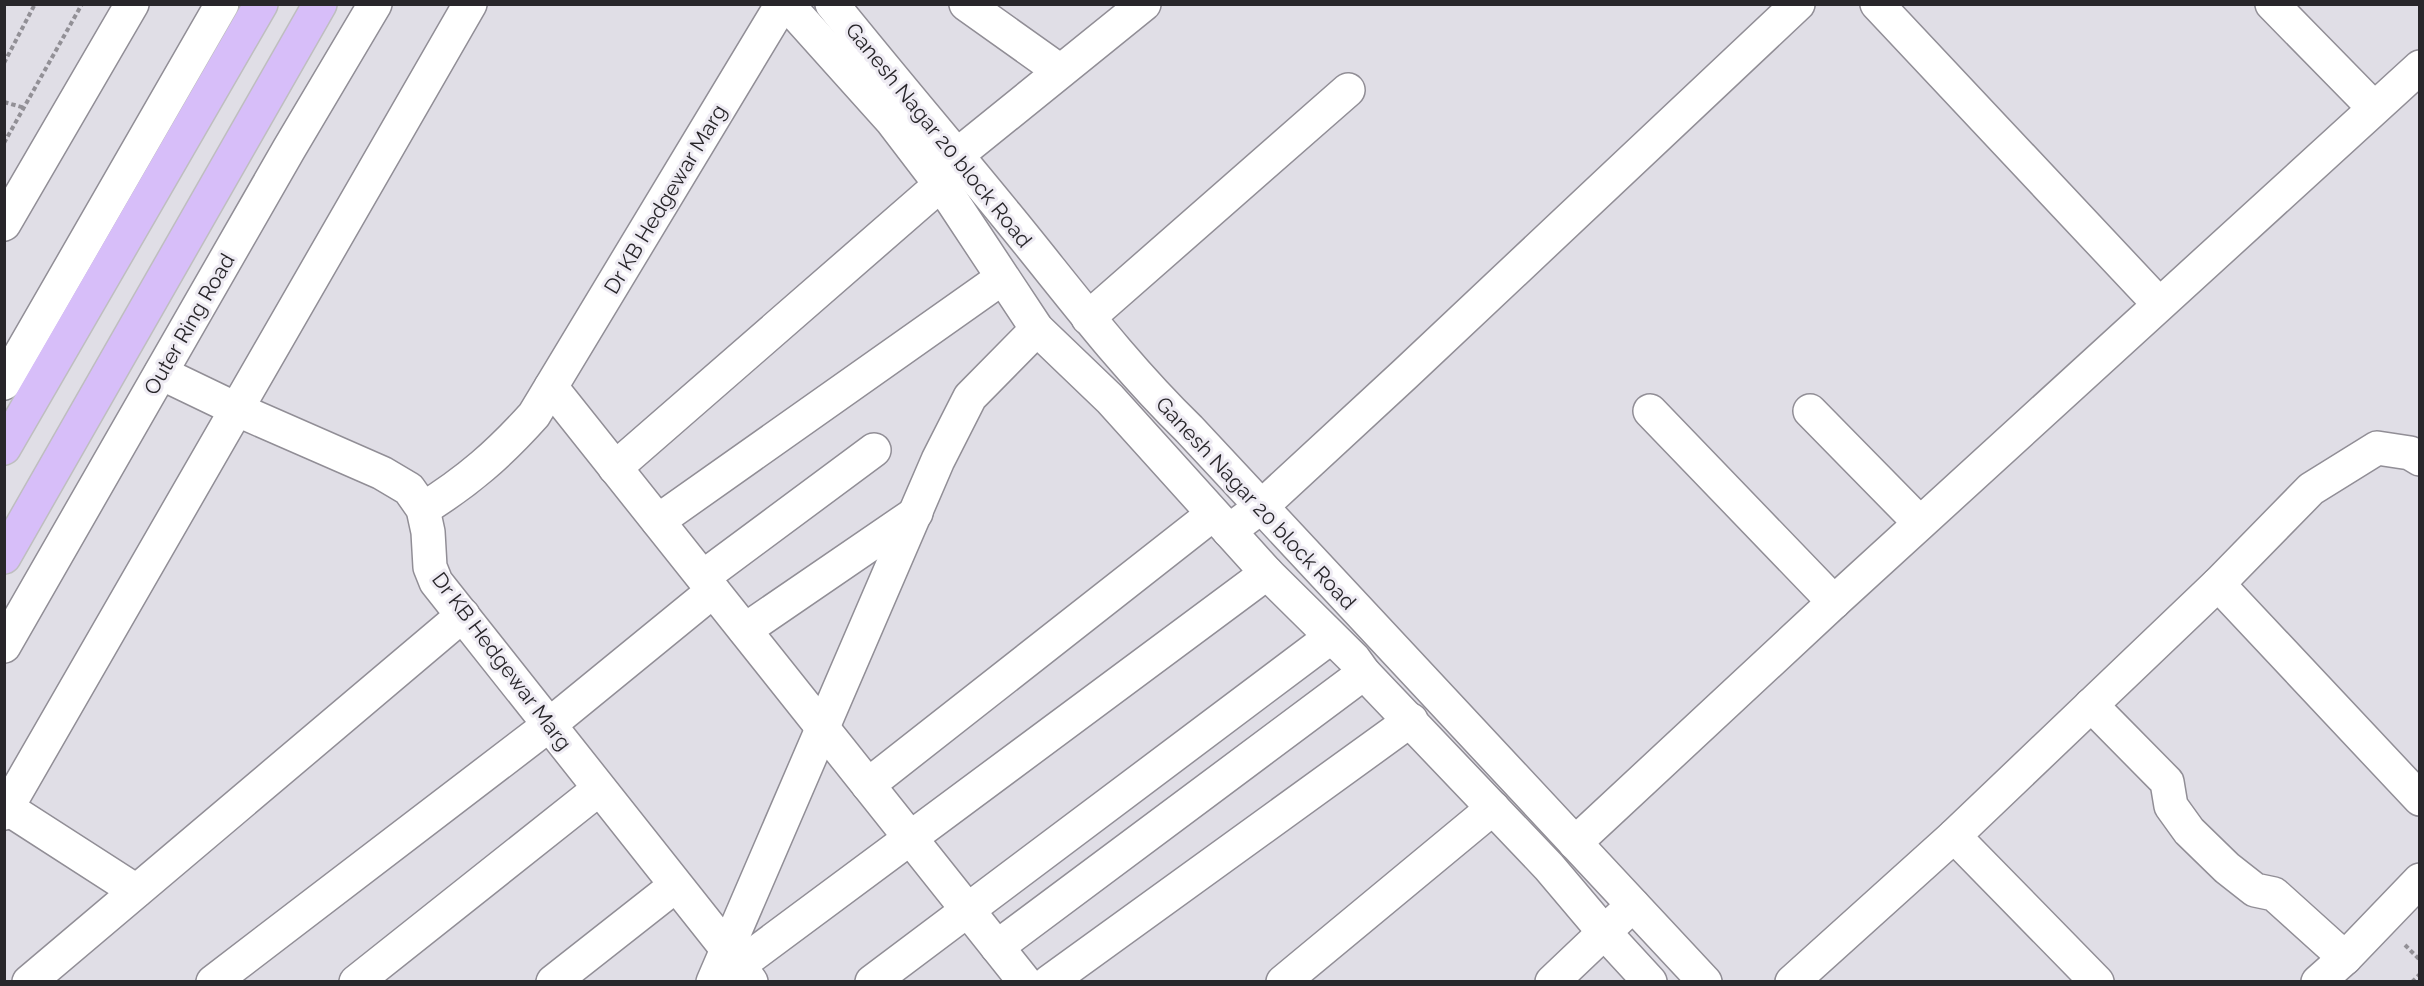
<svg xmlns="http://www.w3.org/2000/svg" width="2424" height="986" viewBox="0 0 2424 986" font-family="Raleway,sans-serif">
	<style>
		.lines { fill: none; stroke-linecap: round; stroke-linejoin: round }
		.street-casing { stroke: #918e96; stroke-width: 36 }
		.secondary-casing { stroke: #918e96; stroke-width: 36 }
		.primary-casing { stroke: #bebebf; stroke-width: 36 }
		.path { stroke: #929096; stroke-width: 4; stroke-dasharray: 4.5 3; stroke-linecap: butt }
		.street { stroke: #fff; stroke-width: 33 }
		.secondary { stroke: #fff; stroke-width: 33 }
		.primary { stroke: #d7bef9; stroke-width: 33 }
		.labels { text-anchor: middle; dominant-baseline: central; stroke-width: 6; stroke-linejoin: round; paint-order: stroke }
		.street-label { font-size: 21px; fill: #28262a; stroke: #eeebf3 }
	</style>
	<rect width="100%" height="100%" fill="#e0dee6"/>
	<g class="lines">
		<!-- street casing -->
		<g class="street-casing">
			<g id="street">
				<polyline points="966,4 1060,71"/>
				<polyline points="1877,4 2159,304"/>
				<polyline points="2272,4 2374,108"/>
				<polyline points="956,156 1144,4"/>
				<polyline points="1088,318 1348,90"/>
				<polyline points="161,373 238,410 382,473 409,489 423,509 428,532 430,567 436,582 727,949 751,982"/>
				<polyline points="551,387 1025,982"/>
				<polyline points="1650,411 1834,602"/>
				<polyline points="1810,411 1920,523"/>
				<polyline points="615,468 940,185"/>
				<path d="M423,509C468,481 499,454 534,415L782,4"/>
				<polyline points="658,521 1002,278"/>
				<polyline points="1229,531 1261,507 1405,374 1798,4"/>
				<polyline points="703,577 874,450"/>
				<polyline points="2218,584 2420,799"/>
				<polyline points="745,630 916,513"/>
				<polyline points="2091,705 2167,782 2171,806 2189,831 2227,868 2255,890 2274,894 2345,958 2420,880"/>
				<polyline points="868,785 1213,514"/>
				<polyline points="7,808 136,891"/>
				<polyline points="4,813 470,4"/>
				<polyline points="1954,836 2097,982"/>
				<polyline points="1575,843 1834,602 2420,67"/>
				<polyline points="997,947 1364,673"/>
				<polyline points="738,966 1267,573"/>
				<polyline points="29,982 463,615"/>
				<polyline points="213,982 549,725 713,591"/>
				<polyline points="356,982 599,789"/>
				<polyline points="553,982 675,886"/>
				<polyline points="713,982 938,460 970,397 1037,329"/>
				<polyline points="872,982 1331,637"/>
				<polyline points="1049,982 1411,720"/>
				<polyline points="1283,982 1493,808"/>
				<polyline points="1552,982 1633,905"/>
				<polyline points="1792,982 1954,836 2218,584 2311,489 2377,448 2410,453 2420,459"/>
				<polyline points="2318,982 2345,958"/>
			</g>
		</g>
		<!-- secondary casing -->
		<g class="secondary-casing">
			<g id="secondary">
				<polyline points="787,4 892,121 947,193 1037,329 1110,399 1267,573 1354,659 1364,673 1549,867 1604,932 1650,982"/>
				<path d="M832,4C889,75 948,144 1006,215C1066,288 1121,363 1189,429L1705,982"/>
				<polyline points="4,224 132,4"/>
				<polyline points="4,383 222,4"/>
				<polyline points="4,646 289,149 375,4"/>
			</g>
		</g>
		<!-- primary casing -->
		<g class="primary-casing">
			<g id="primary">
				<polyline points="4,448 261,4"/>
				<polyline points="4,557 320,4"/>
			</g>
		</g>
		<!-- path -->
		<g class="path">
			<polyline points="4,63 35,4"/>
			<polyline points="4,102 25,108"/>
			<polyline points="4,143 82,4"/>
			<polyline points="2405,945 2420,960"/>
			<polyline points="2412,982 2420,974"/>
		</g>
		<!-- street -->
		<use href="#street" class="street"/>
		<!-- secondary -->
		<use href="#secondary" class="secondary"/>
		<!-- primary -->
		<use href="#primary" class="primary"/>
	</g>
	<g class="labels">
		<!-- street labels -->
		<g class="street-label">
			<text transform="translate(939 135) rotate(51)">Ganesh Nagar 20 block Road</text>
			<text transform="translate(665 199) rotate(-59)">Dr KB Hedgewar Marg</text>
			<text transform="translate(189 324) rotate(-60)">Outer Ring Road</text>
			<text transform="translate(1256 503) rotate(47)">Ganesh Nagar 20 block Road</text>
			<text transform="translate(502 661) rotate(53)">Dr KB Hedgewar Marg</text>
		</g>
	</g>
	<!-- border -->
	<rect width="2424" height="986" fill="none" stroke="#28262a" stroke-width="12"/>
</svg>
